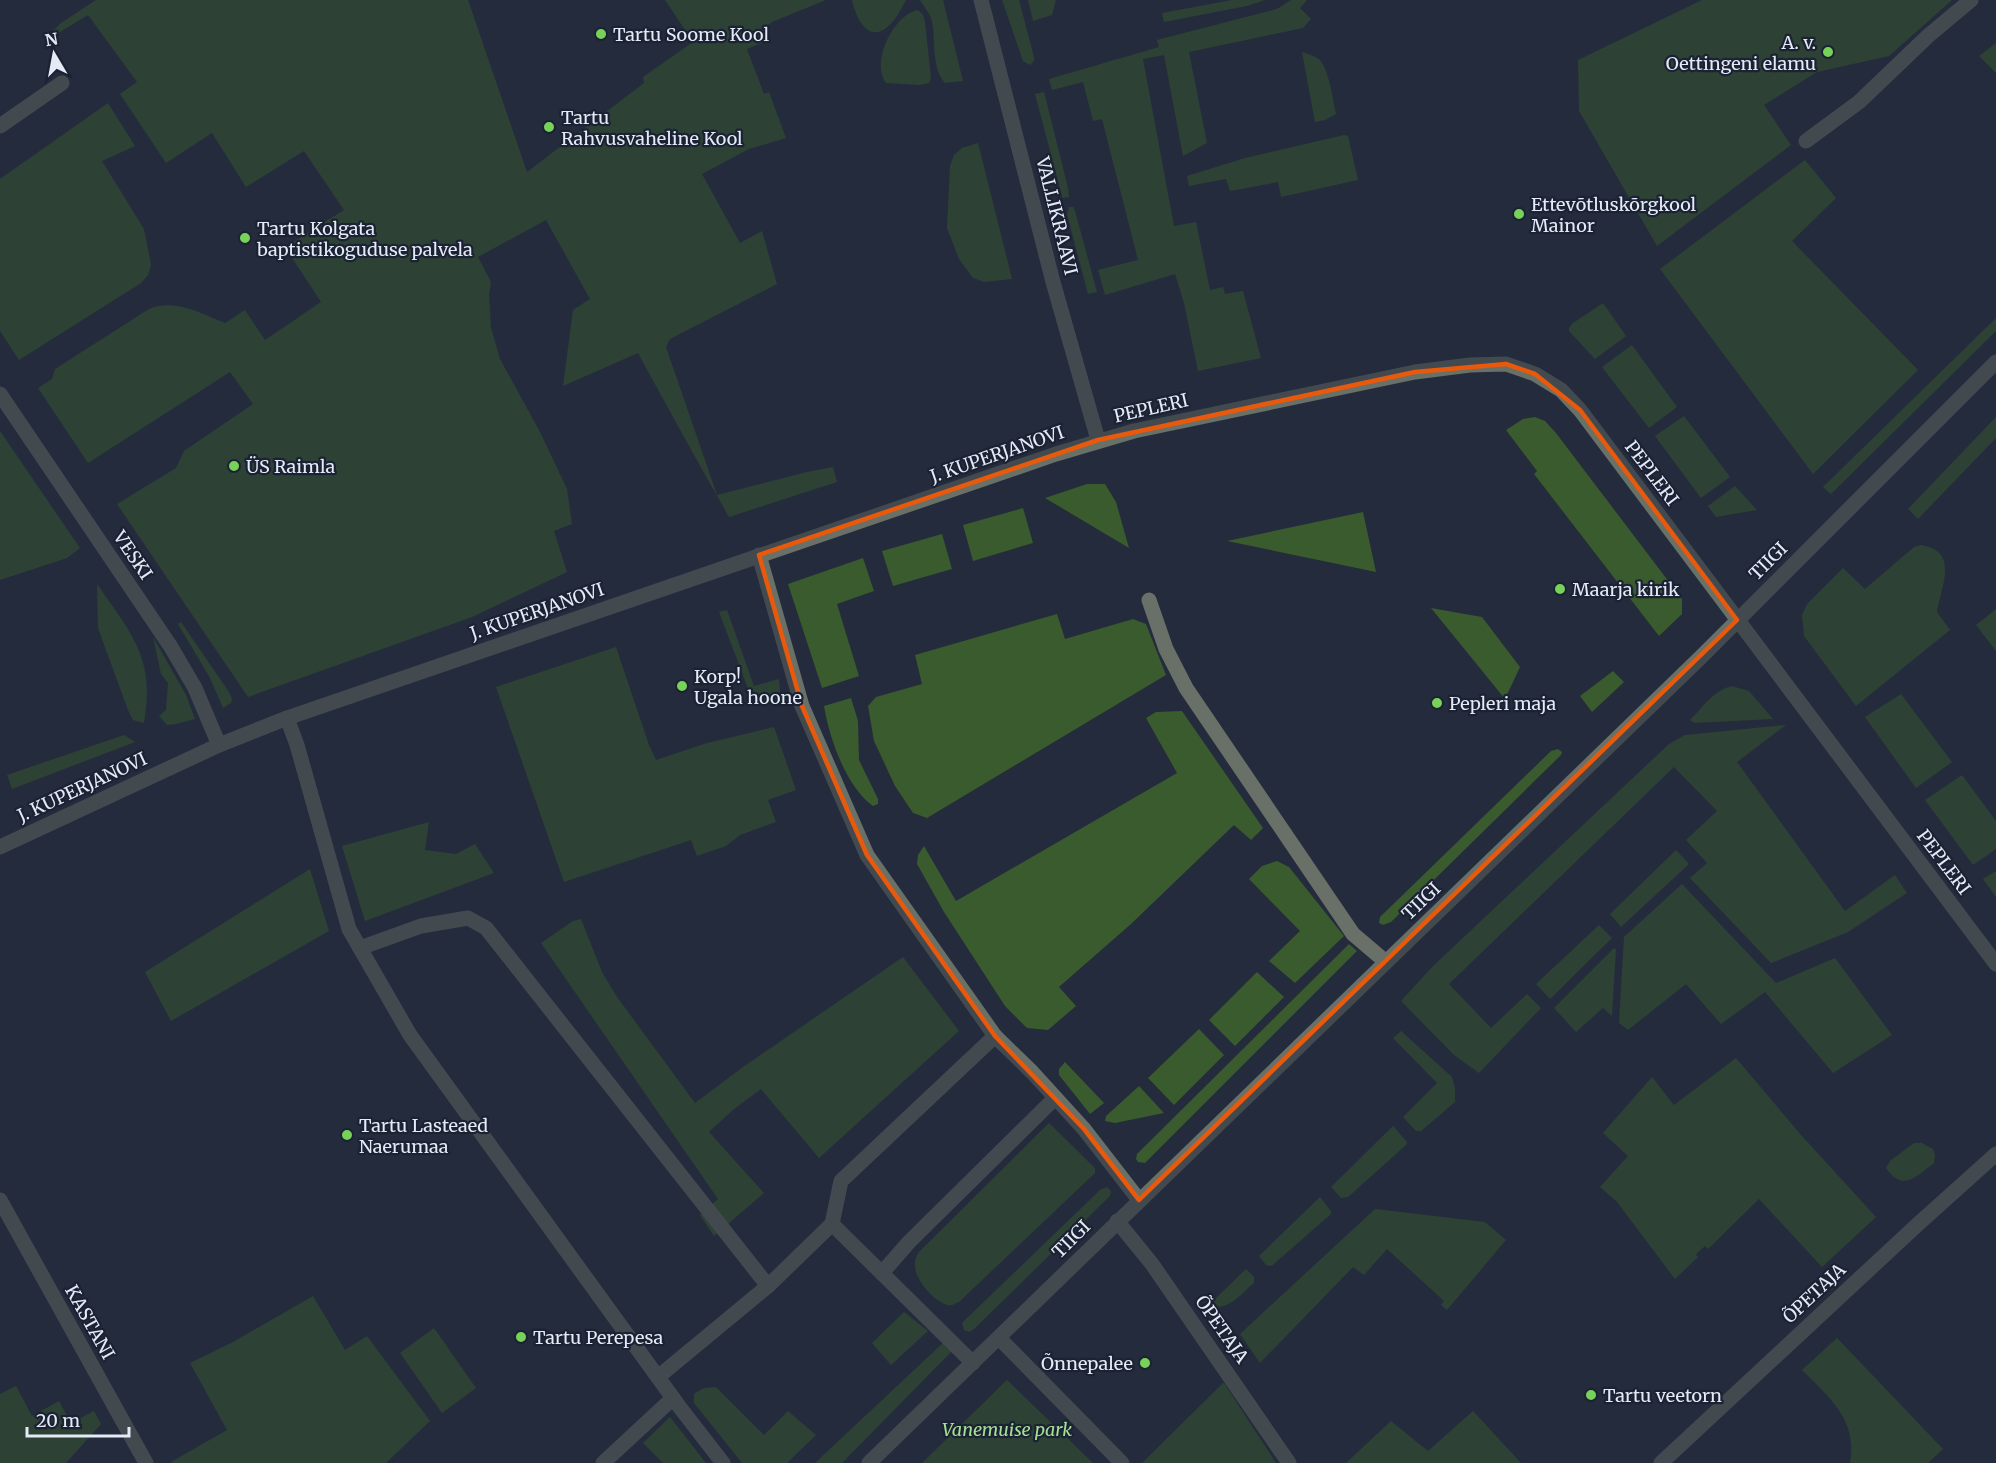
<svg xmlns="http://www.w3.org/2000/svg" width="1996" height="1463" viewBox="0 0 1996 1463" font-family="Merriweather,serif">
	<style>
		.green { fill: #395b2d }
		.lines { fill: none; stroke-linecap: round; stroke-linejoin: round }
		.lane { stroke: #697067; stroke-width: 15 }
		.street { stroke: #697067; stroke-width: 15 }
		.marked { fill: none; stroke: #e8590c; stroke-width: 4.5; stroke-linejoin: round }
		.poi-dot { fill: #78d259; stroke: #1b2233; stroke-width: 2 }
		.labels { text-anchor: middle; dominant-baseline: central; stroke-width: 4.5; stroke-linejoin: round; paint-order: stroke }
		.poi-label { font-size: 18px; fill: #e4eaf6; stroke: #1b2233; text-anchor: start }
		.street-label { font-size: 18px; fill: #e4eaf6; stroke: #1b2233 }
		.park-label { font-size: 18px; font-style: italic; fill: #a6e094; stroke: #1b2233 }
	</style>
	<rect width="100%" height="100%" fill="#242b3d"/>
	<!-- green -->
	<g class="green">
		<path d="M96,0H468L527,172L644,83L643,77L693,42L665,0H826L772,22L768,25L766,30L769,40L747,49L764,94L769,92L786,138L749,149L702,174L740,243L762,231L777,284L670,339L666,347L717,495L807,472L833,467L837,482L729,517C698,463 668,408 638,353L563,386L573,310L590,299L546,220L478,257L491,282L489,295L491,328L500,359L540,432L567,489L572,524L554,531L567,572L472,617L248,697L117,504L176,468L184,451L253,404L230,372L88,463L38,388L52,379L55,369L149,309C176,298 201,314 225,323L245,310L265,340L321,302L285,247L344,210L304,151L246,187L212,133L166,163L120,94L137,82L88,15L50,38L49,35L61,23Z"/>
		<path d="M852,0H906C901,9 895,22 886,28C867,43 855,15 852,0Z"/>
		<path d="M920,0H943L963,81L945,83C931,68 936,40 932,21C930,13 924,7 920,0Z"/>
		<polygon points="1002,0 1019,0 1034,57 1034,61 1030,65 1023,61"/>
		<polygon points="1028,0 1056,0 1052,15 1033,21"/>
		<polygon points="1232,0 1265,0 1247,6 1164,22 1162,13"/>
		<polygon points="1291,0 1307,0 1300,8 1311,19 1303,28 1189,52 1207,143 1183,156 1164,55 1143,59 1174,226 1196,222 1210,290 1223,287 1225,294 1243,291 1261,358 1198,371 1184,303 1175,274 1105,295 1098,270 1138,260 1102,119 1093,121 1083,82 1052,90 1049,79 1159,47 1157,40 1277,9"/>
		<polygon points="1702,0 1952,0 1889,56 1817,72 1764,105 1791,145 1657,246 1579,111 1578,60"/>
		<path d="M918,10L923,15L925,22L931,78L929,83L920,85L886,83C870,62 894,14 918,10Z"/>
		<polygon points="1996,43 1996,73 1979,56"/>
		<path d="M1302,52C1308,54 1315,56 1320,60C1329,70 1333,101 1336,114L1325,120L1315,122Z"/>
		<polygon points="1044,92 1068,188 1069,197 1063,198 1062,196 1035,94"/>
		<polygon points="108,103 135,146 102,161 144,229 151,265 148,275 141,283 19,360 0,331 0,179"/>
		<polygon points="1344,135 1348,136 1358,180 1281,197 1278,182 1230,191 1226,179 1189,186 1187,176 1245,158"/>
		<polygon points="978,143 1012,279 984,282 973,278 959,259 947,228 950,166 954,155 962,148"/>
		<polygon points="1805,160 1836,198 1792,241 1918,370 1813,474 1660,269"/>
		<polygon points="1069,207 1073,207 1075,211 1097,292 1088,294 1067,214"/>
		<polygon points="1603,303 1626,336 1595,359 1569,331 1569,328 1573,323"/>
		<polygon points="1996,318 1996,331 1831,494 1823,487"/>
		<polygon points="1632,345 1677,407 1649,428 1602,367"/>
		<polygon points="1684,416 1730,477 1701,498 1655,436"/>
		<polygon points="1535,417 1545,421 1556,433 1682,599 1682,614 1659,636 1534,474 1537,471 1506,430 1523,419"/>
		<polygon points="1996,417 1996,438 1918,519 1908,509"/>
		<polygon points="0,431 80,548 67,558 0,580"/>
		<polygon points="1087,484 1105,484 1116,502 1129,548 1045,498"/>
		<polygon points="1735,486 1757,510 1716,517 1708,506"/>
		<polygon points="1023,508 1033,543 973,561 963,525"/>
		<polygon points="1363,512 1376,572 1227,541"/>
		<polygon points="942,534 952,569 893,586 882,551"/>
		<path d="M1921,545C1960,551 1941,587 1937,612L1950,630L1856,706L1804,636L1802,615L1807,604L1843,568L1865,589L1914,547Z"/>
		<polygon points="863,558 874,591 837,604 859,676 822,688 788,584"/>
		<path d="M97,584C131,633 156,659 144,723L133,720L128,710L98,628Z"/>
		<polygon points="1431,608 1482,617 1520,667 1505,699"/>
		<polygon points="1996,609 1996,651 1976,625"/>
		<path d="M727,610L754,686L779,679L780,691C775,705 764,706 752,699L719,612Z"/>
		<polygon points="1057,614 1065,639 1133,619 1146,624 1166,675 927,818 913,813 895,786 874,741 868,706 876,697 922,684 915,655"/>
		<polygon points="181,622 229,692 232,699 231,703 223,708 210,678 178,624"/>
		<polygon points="153,637 186,695 195,719 176,724 167,725 159,716 166,710 168,683 161,674"/>
		<polygon points="616,647 649,745 656,760 707,743 774,727 796,790 768,800 776,822 740,835 726,846 697,856 691,840 564,882 496,687"/>
		<polygon points="1613,671 1624,682 1592,712 1580,696"/>
		<path d="M1732,686L1749,691L1773,719L1694,723L1690,720C1703,707 1714,690 1732,686Z"/>
		<polygon points="1901,694 1952,762 1916,788 1865,717"/>
		<path d="M851,698L858,721L859,760L878,799V804L873,806C846,787 829,737 824,706Z"/>
		<polygon points="1182,711 1263,828 1251,840 1234,825 1131,924 1059,987 1076,1006 1048,1030 1027,1028 1005,1006 944,912 917,864 918,855 924,846 956,901 1177,773 1146,718 1156,712"/>
		<polygon points="1786,725 1737,762 1845,911 1895,875 1907,893 1848,932 1771,963 1690,878 1707,863 1686,840 1717,811 1674,767 1449,984 1491,1028 1527,994 1541,1008 1479,1073 1454,1055 1401,1001 1432,967 1669,744 1685,735"/>
		<polygon points="124,735 135,742 12,789 7,775"/>
		<polygon points="1558,749 1562,752 1561,755 1391,922 1383,925 1379,923 1380,917 1551,751"/>
		<polygon points="1962,775 1996,821 1996,849 1973,865 1925,800"/>
		<polygon points="429,822 425,850 456,854 475,844 494,873 365,921 342,846"/>
		<polygon points="1676,850 1689,864 1621,927 1610,914"/>
		<polygon points="1277,861 1289,867 1344,936 1295,983 1269,961 1300,931 1249,879 1262,866"/>
		<polygon points="310,869 329,931 171,1021 145,972"/>
		<polygon points="1996,871 1996,897 1983,879"/>
		<polygon points="1682,884 1776,983 1835,958 1892,1035 1833,1073 1765,992 1721,1024 1686,984 1628,1030 1619,1023 1624,937"/>
		<polygon points="581,919 602,972 617,997 695,1103 743,1067 903,957 959,1031 819,1158 761,1089 734,1109 709,1132 764,1193 714,1236 700,1215 718,1199 541,943 573,921"/>
		<polygon points="1599,925 1612,938 1550,999 1536,984"/>
		<polygon points="1349,944 1357,951 1145,1163 1138,1162 1136,1159 1137,1154"/>
		<polygon points="1614,948 1616,950 1612,1016 1603,1008 1576,1032 1554,1008"/>
		<polygon points="1257,972 1284,997 1235,1046 1209,1020"/>
		<polygon points="1199,1029 1224,1055 1174,1105 1148,1078"/>
		<polygon points="1401,1031 1452,1077 1455,1089 1455,1102 1421,1131 1416,1131 1403,1117 1437,1083 1393,1038"/>
		<polygon points="1736,1058 1802,1136 1876,1217 1822,1267 1759,1199 1708,1249 1705,1246 1696,1254 1698,1257 1675,1279 1617,1202 1600,1187 1628,1156 1603,1133 1652,1077 1674,1105"/>
		<polygon points="1065,1062 1104,1103 1090,1114 1059,1075 1059,1069"/>
		<polygon points="1139,1086 1164,1113 1115,1123 1105,1121 1106,1116"/>
		<path d="M1049,1123L1095,1168V1173L959,1302C954,1304 950,1307 945,1304C933,1300 916,1280 915,1267C914,1261 916,1258 918,1253Z"/>
		<polygon points="1393,1126 1407,1142 1406,1145 1348,1197 1341,1198 1331,1187"/>
		<path d="M1914,1143H1922L1933,1149L1935,1155L1934,1163C1924,1170 1910,1186 1897,1179C1893,1177 1889,1172 1886,1168L1890,1161Z"/>
		<polygon points="1107,1187 1111,1191 1110,1196 973,1330 969,1332 964,1330 962,1323 965,1320 1100,1190"/>
		<polygon points="1320,1197 1331,1211 1331,1214 1275,1263 1272,1266 1266,1265 1259,1256"/>
		<polygon points="1375,1209 1485,1222 1506,1240 1447,1310 1441,1305 1444,1301 1387,1249 1364,1275 1353,1267 1260,1363 1240,1334"/>
		<path d="M1246,1269L1254,1277V1283C1243,1292 1232,1307 1216,1307L1212,1302Z"/>
		<polygon points="313,1296 345,1350 367,1336 430,1421 386,1463 171,1463 171,1462 227,1430 190,1363 233,1342"/>
		<polygon points="904,1312 928,1331 891,1365 872,1343"/>
		<polygon points="434,1328 476,1388 442,1413 400,1353"/>
		<path d="M1837,1338L1943,1449L1928,1463H1850C1858,1420 1829,1397 1802,1370Z"/>
		<polygon points="944,1342 953,1350 842,1463 815,1463"/>
		<polygon points="1007,1380 1093,1463 922,1463"/>
		<polygon points="1224,1383 1276,1463 1142,1463 1223,1383"/>
		<polygon points="16,1386 32,1416 59,1401 71,1423 94,1411 101,1424 66,1463 0,1463 0,1394"/>
		<polygon points="716,1387 764,1435 788,1411 816,1435 787,1463 742,1463 694,1403 694,1394 704,1388"/>
		<polygon points="1473,1411 1521,1463 1346,1463 1391,1421 1428,1451"/>
		<polygon points="670,1417 706,1463 663,1463 643,1443"/>
	</g>
	<g class="lines">
		<!-- lane -->
		<g class="lane">
			<polyline points="0,126 62,83"/>
			<polyline points="1806,141 1859,102 1928,36 1971,0"/>
			<polyline points="1149,600 1166,649 1186,688 1353,934 1386,962"/>
			<polyline points="360,948 421,926 468,918 486,928 768,1286 832,1224 973,1363"/>
			<polyline points="832,1224 841,1181 995,1036"/>
			<polyline points="882,1273 909,1242 1055,1098"/>
			<polyline points="658,1377 768,1286"/>
			<polyline points="603,1463 673,1398"/>
		</g>
		<!-- street -->
		<g class="street">
			<polyline points="981,0 1053,282 1098,440"/>
			<polyline points="0,394 171,647 195,688 219,745"/>
			<polyline points="759,555 802,706 867,855 995,1036 1032,1072 1084,1129 1139,1200"/>
			<polyline points="287,718 297,745 349,929 410,1035 678,1405 723,1463"/>
			<polyline points="0,847 219,745 287,718 1056,454 1134,431 1415,372 1470,365 1506,364 1535,374 1561,390 1580,410 1996,964"/>
			<polyline points="0,1200 146,1463"/>
			<polyline points="1117,1221 1152,1264 1289,1463"/>
			<polyline points="999,1338 1122,1463"/>
			<polyline points="869,1463 1702,656 1996,362"/>
			<polyline points="1661,1463 1917,1225 1996,1154"/>
		</g>
	</g>
	<!-- marked area -->
	<path d="M0 0H1996V1463H0ZM1506,364L1535,374L1580,410L1737,620L1139,1200L1084,1129L995,1036L867,855L802,706L759,555L1098,440L1415,372Z" fill="#242b3d" fill-opacity=".55" fill-rule="evenodd"/>
	<path class="marked" d="M1506,364L1535,374L1580,410L1737,620L1139,1200L1084,1129L995,1036L867,855L802,706L759,555L1098,440L1415,372Z"/>
	<!-- markers -->
	<g class="poi-dot">
		<circle cx="601" cy="34" r="6"/>
		<circle cx="1828" cy="52" r="6"/>
		<circle cx="549" cy="127" r="6"/>
		<circle cx="1519" cy="214" r="6"/>
		<circle cx="245" cy="238" r="6"/>
		<circle cx="234" cy="466" r="6"/>
		<circle cx="1560" cy="589" r="6"/>
		<circle cx="682" cy="686" r="6"/>
		<circle cx="1437" cy="703" r="6"/>
		<circle cx="347" cy="1135" r="6"/>
		<circle cx="521" cy="1337" r="6"/>
		<circle cx="1145" cy="1363" r="6"/>
		<circle cx="1591" cy="1395" r="6"/>
	</g>
	<g class="labels">
		<!-- poi labels -->
		<g class="poi-label">
			<text x="613" y="34">Tartu Soome Kool</text>
			<text x="1816" y="42" text-anchor="end">A. v.<tspan x="1816" dy="21">Oettingeni elamu</tspan></text>
			<text x="561" y="117">Tartu<tspan x="561" dy="21">Rahvusvaheline Kool</tspan></text>
			<text x="1531" y="204">Ettevõtluskõrgkool<tspan x="1531" dy="21">Mainor</tspan></text>
			<text x="257" y="228">Tartu Kolgata<tspan x="257" dy="21">baptistikoguduse palvela</tspan></text>
			<text x="246" y="466">ÜS Raimla</text>
			<text x="1572" y="589">Maarja kirik</text>
			<text x="694" y="676">Korp!<tspan x="694" dy="21">Ugala hoone</tspan></text>
			<text x="1449" y="703">Pepleri maja</text>
			<text x="359" y="1125">Tartu Lasteaed<tspan x="359" dy="21">Naerumaa</tspan></text>
			<text x="533" y="1337">Tartu Perepesa</text>
			<text x="1133" y="1363" text-anchor="end">Õnnepalee</text>
			<text x="1603" y="1395">Tartu veetorn</text>
		</g>
		<!-- street labels -->
		<g class="street-label">
			<text transform="translate(1057 216) rotate(76)">VALLIKRAAVI</text>
			<text transform="translate(1151 408) rotate(-13)">PEPLERI</text>
			<text transform="translate(997 454) rotate(-19)">J. KUPERJANOVI</text>
			<text transform="translate(1652 473) rotate(53)">PEPLERI</text>
			<text transform="translate(133 555) rotate(56)">VESKI</text>
			<text transform="translate(1768 561) rotate(-45)">TIIGI</text>
			<text transform="translate(537 611) rotate(-19)">J. KUPERJANOVI</text>
			<text transform="translate(82 787) rotate(-25)">J. KUPERJANOVI</text>
			<text transform="translate(1944 862) rotate(53)">PEPLERI</text>
			<text transform="translate(1421 901) rotate(-44)">TIIGI</text>
			<text transform="translate(1071 1239) rotate(-45)">TIIGI</text>
			<text transform="translate(1814 1293) rotate(-43)">ÕPETAJA</text>
			<text transform="translate(90 1322) rotate(61)">KASTANI</text>
			<text transform="translate(1222 1329) rotate(55)">ÕPETAJA</text>
		</g>
		<!-- park labels -->
		<g class="park-label">
			<text x="1007" y="1429">Vanemuise park</text>
		</g>
	</g>
	<!-- north arrow -->
	<g transform="translate(54 54) rotate(350)" stroke="#1b2233" stroke-width="4.5" paint-order="stroke">
	<path d="M0-4.5L10 22L0 15L-10 22Z" fill="#e4eaf6"/>
	<text y="-9" font-size="16" font-weight="bold" text-anchor="middle" fill="#e4eaf6">N</text>
	</g>
	<!-- scale -->
	<path d="M27 1427v9h102v-9" fill="none" stroke="#e4eaf6" stroke-width="3"/>
	<text x="36" y="1427" font-size="18" fill="#e4eaf6" stroke="#1b2233" stroke-width="4.5" paint-order="stroke">20 m</text>
</svg>
